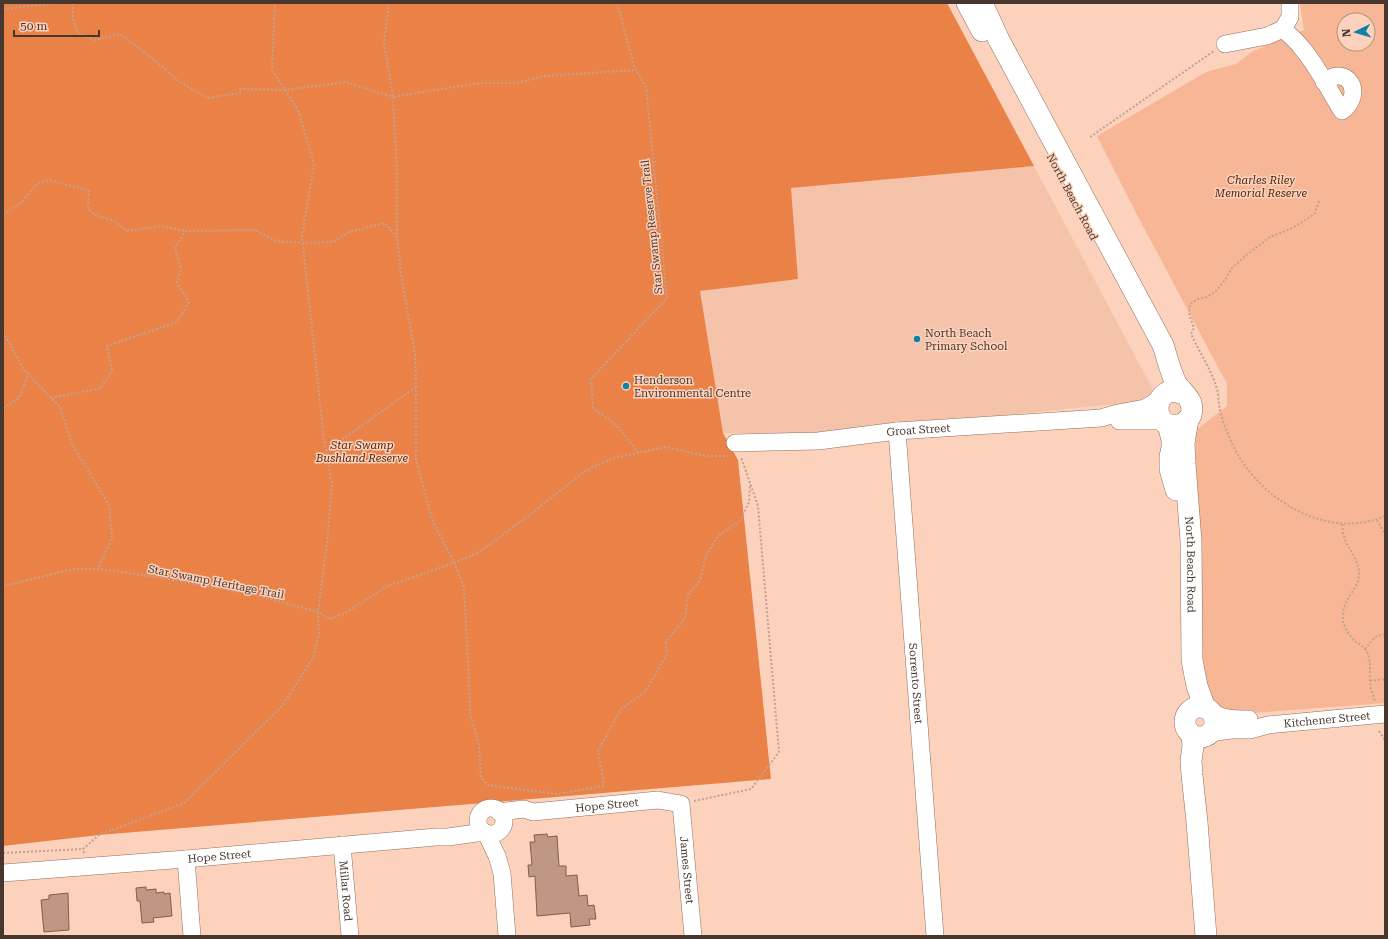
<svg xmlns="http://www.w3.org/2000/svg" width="1388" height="939" viewBox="0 0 1388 939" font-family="'Roboto Serif',serif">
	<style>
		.built { fill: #f4c3aa }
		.green { fill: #f7b796; fill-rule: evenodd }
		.forest { fill: #ea8248 }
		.building { fill: #bf9783; stroke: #825e4b }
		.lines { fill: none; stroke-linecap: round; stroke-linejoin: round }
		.minor-casing { stroke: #936e5a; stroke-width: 18 }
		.major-casing { stroke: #936e5a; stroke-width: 22 }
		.path { stroke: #c3a190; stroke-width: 2; stroke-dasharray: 2 2; stroke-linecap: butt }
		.minor { stroke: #fff; stroke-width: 17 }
		.major { stroke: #fff; stroke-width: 21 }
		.poi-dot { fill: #1082a9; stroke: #fcd2bd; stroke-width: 1.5 }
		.labels { text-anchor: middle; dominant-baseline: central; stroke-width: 3; stroke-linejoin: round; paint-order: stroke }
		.park-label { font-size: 11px; font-style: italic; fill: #4f260e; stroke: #fcd2bd }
		.street-label { font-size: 11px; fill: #47372e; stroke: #fcd2bd }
		.poi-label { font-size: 11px; fill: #47372e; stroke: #fcd2bd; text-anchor: start }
	</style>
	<rect width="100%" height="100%" fill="#fcd2bd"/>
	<!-- built -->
	<polygon class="built" points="1034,166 1152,388 1156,400 815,434 723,433 699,290 798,279 790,188"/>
	<!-- green -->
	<path class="green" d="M1300,3H1385V703L1227,715L1204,701L1195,431L1227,406V384L1136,213L1097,136L1206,72L1236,64L1253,51L1304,30ZM1344,20H1368V44H1344Z"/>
	<!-- forest -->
	<polygon class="forest" points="3,3 947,3 1034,166 791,188 798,279 700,291 723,433 738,460 771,779 99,835 3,846"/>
	<!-- building -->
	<g class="building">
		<polygon points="547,834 548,837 557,836 559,866 566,866 566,876 577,875 579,896 587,895 588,906 594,905 596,919 589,919 590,925 571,927 570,913 537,916 535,876 529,877 528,865 532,865 530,842 535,842 534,835"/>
		<polygon points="146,887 146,890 156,889 156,893 164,892 164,894 170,893 172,916 153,918 154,922 142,923 140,901 137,901 136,888"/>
		<polygon points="68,893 69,930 44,932 41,900 49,899 49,895"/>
	</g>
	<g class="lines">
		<!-- minor casing -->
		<g class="minor-casing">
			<g id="minor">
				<path d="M1290,3V17L1283,29C1289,35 1296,40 1301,47C1317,65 1329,90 1342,111C1365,94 1348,63 1324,82"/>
				<polyline points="1225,44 1267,36 1283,29"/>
				<polyline points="1119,421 1163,421"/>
				<path id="s1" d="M897,431L935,936"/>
				<path id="s2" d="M735,443L818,441L897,431L1101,418L1118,413L1145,408L1159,400"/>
				<path d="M1207,710C1224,719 1230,719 1249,719"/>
				<path id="s3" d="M1209,733L1231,730H1250L1268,725L1385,714"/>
				<circle cx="491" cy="821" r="13"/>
				<path id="s4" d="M499,812L524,809L533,812L658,800L681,804L693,936"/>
				<polyline points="486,833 497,856 502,873 507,936"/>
				<path id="s5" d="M342,845L350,936"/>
				<polyline points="186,859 192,936"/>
				<path id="s6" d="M3,873L186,859L436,837H448L484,832"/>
			</g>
		</g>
		<!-- major casing -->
		<g class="major-casing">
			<g id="major">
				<polyline points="967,3 982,31"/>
				<path d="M982,3L999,40L1163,345C1167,357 1170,371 1176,383C1180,390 1188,395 1191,403C1192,407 1192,411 1191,415C1188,421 1183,425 1177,425C1149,429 1153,380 1183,394"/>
				<path id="s7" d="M1188,419L1184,443L1185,464L1191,541L1192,660L1197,686L1205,708"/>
				<polyline points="1169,428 1172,440 1172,448 1170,457 1170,469 1176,490"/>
				<circle cx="1200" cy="722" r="15"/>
				<polyline points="1192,735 1193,746 1191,761 1192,775 1197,822 1206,936"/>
			</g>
		</g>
		<!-- path -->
		<g class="path">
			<polyline points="73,3 73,21 78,33 95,40 120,34 148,55 180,82 208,98 240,93 240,89 285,90 345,82 393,97 397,173 397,235"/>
			<polyline points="389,3 384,42 393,97 479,83 517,83 544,76 636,70"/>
			<polyline points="617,3 634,66 646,87 667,298 591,379 593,408 615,424 639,453"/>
			<polyline points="3,9 60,3"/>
			<polyline points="1090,137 1214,51"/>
			<path d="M1319,201L1315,213L1306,220L1290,229L1270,237L1245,256L1231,269L1225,280L1216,291L1207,297L1198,299L1190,304L1189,314L1194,328L1191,334C1199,351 1210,368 1216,386C1219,393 1218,402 1220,410C1222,421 1232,445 1238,455C1266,503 1330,540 1385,516"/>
			<polyline points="3,215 23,201 38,183 50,180 89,191 88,209 95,215 114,221 127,231 162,226 185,231"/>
			<polyline points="3,332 24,370 60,407 72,444 109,505 112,537 98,569"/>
			<polyline points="51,398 101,388 112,370 107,346 177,322 189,302 177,283 181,269 175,249 185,231 255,230 276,241 303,243 333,242 349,232 385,223 397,237 401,273 415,355 416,386 416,460 433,522 454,562 464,588 469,679 470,713 479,745 481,778 488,785 559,794 603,786 603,779 598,751 621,709 645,692 667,654 666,642 685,618 688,595 700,580 706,556 718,536 740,521 749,502 750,484"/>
			<polyline points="3,408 19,398 28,375"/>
			<polyline points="326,451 416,387"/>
			<polyline points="1377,520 1385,534"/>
			<path d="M1342,524C1343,528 1342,532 1344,536C1347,549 1359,559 1359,573C1360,590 1340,599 1343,621C1345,629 1350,637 1356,642C1359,644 1364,647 1366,650C1373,662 1368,676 1371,689C1372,693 1374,697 1375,701"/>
			<polyline points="3,586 74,569 98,569 157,577 256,595 318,612 330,619 345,613 388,586 448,565 478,553 528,516 585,471 613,458 666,447 706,456 728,456"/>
			<polyline points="1365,649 1375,637 1385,634"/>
			<polyline points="1370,681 1385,679"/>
			<polyline points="1379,731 1385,740"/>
			<polyline points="694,801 751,789 779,752 758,506 741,457"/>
			<polyline points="3,853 83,849"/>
			<polyline points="84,853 83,849 99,835 184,803 283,705 313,658 319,633 318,612 327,543 332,485 324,441 302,236 314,164 298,110 272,70 275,3"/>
		</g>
		<!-- minor -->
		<use href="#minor" class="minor"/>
		<!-- major -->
		<use href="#major" class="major"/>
	</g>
	<!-- markers -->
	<g class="poi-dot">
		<circle cx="917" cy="339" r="4"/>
		<circle cx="626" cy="386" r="4"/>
	</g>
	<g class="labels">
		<!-- park labels -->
		<g class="park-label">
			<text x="1261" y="180">Charles Riley<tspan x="1261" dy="13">Memorial Reserve</tspan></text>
			<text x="362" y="445">Star Swamp<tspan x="362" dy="13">Bushland Reserve</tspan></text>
		</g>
		<!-- street labels -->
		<g class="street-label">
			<text transform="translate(1072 197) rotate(62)">North Beach Road</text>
			<text transform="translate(652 227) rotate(-96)">Star Swamp Reserve Trail</text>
			<text stroke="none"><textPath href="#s2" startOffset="184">Groat Street</textPath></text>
			<text stroke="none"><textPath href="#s7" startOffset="146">North Beach Road</textPath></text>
			<text transform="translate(216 582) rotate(11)">Star Swamp Heritage Trail</text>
			<text stroke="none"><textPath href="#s1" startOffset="253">Sorrento Street</textPath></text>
			<text stroke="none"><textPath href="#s3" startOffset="119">Kitchener Street</textPath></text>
			<text stroke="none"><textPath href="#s4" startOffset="109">Hope Street</textPath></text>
			<text stroke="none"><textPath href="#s6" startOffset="217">Hope Street</textPath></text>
			<text stroke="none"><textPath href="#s4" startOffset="250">James Street</textPath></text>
			<text stroke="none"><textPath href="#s5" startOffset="46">Millar Road</textPath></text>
		</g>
		<!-- poi labels -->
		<g class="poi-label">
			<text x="925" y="333">North Beach<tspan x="925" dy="13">Primary School</tspan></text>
			<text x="634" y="380">Henderson<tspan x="634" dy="13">Environmental Centre</tspan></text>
		</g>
	</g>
	<!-- border -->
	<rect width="1388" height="939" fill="none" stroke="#47372e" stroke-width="8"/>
	<!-- north arrow -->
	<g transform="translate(1356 32) rotate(265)"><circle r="19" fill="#fcd2bd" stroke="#b49484"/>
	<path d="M0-3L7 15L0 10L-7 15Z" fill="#1082a9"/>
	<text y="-6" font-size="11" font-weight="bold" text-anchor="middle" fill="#47372e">N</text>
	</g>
	<!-- scale -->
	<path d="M14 30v6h85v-6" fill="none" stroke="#47372e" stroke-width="2"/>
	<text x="20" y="30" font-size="12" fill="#47372e" stroke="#fcd2bd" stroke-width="3" paint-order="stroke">50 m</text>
</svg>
